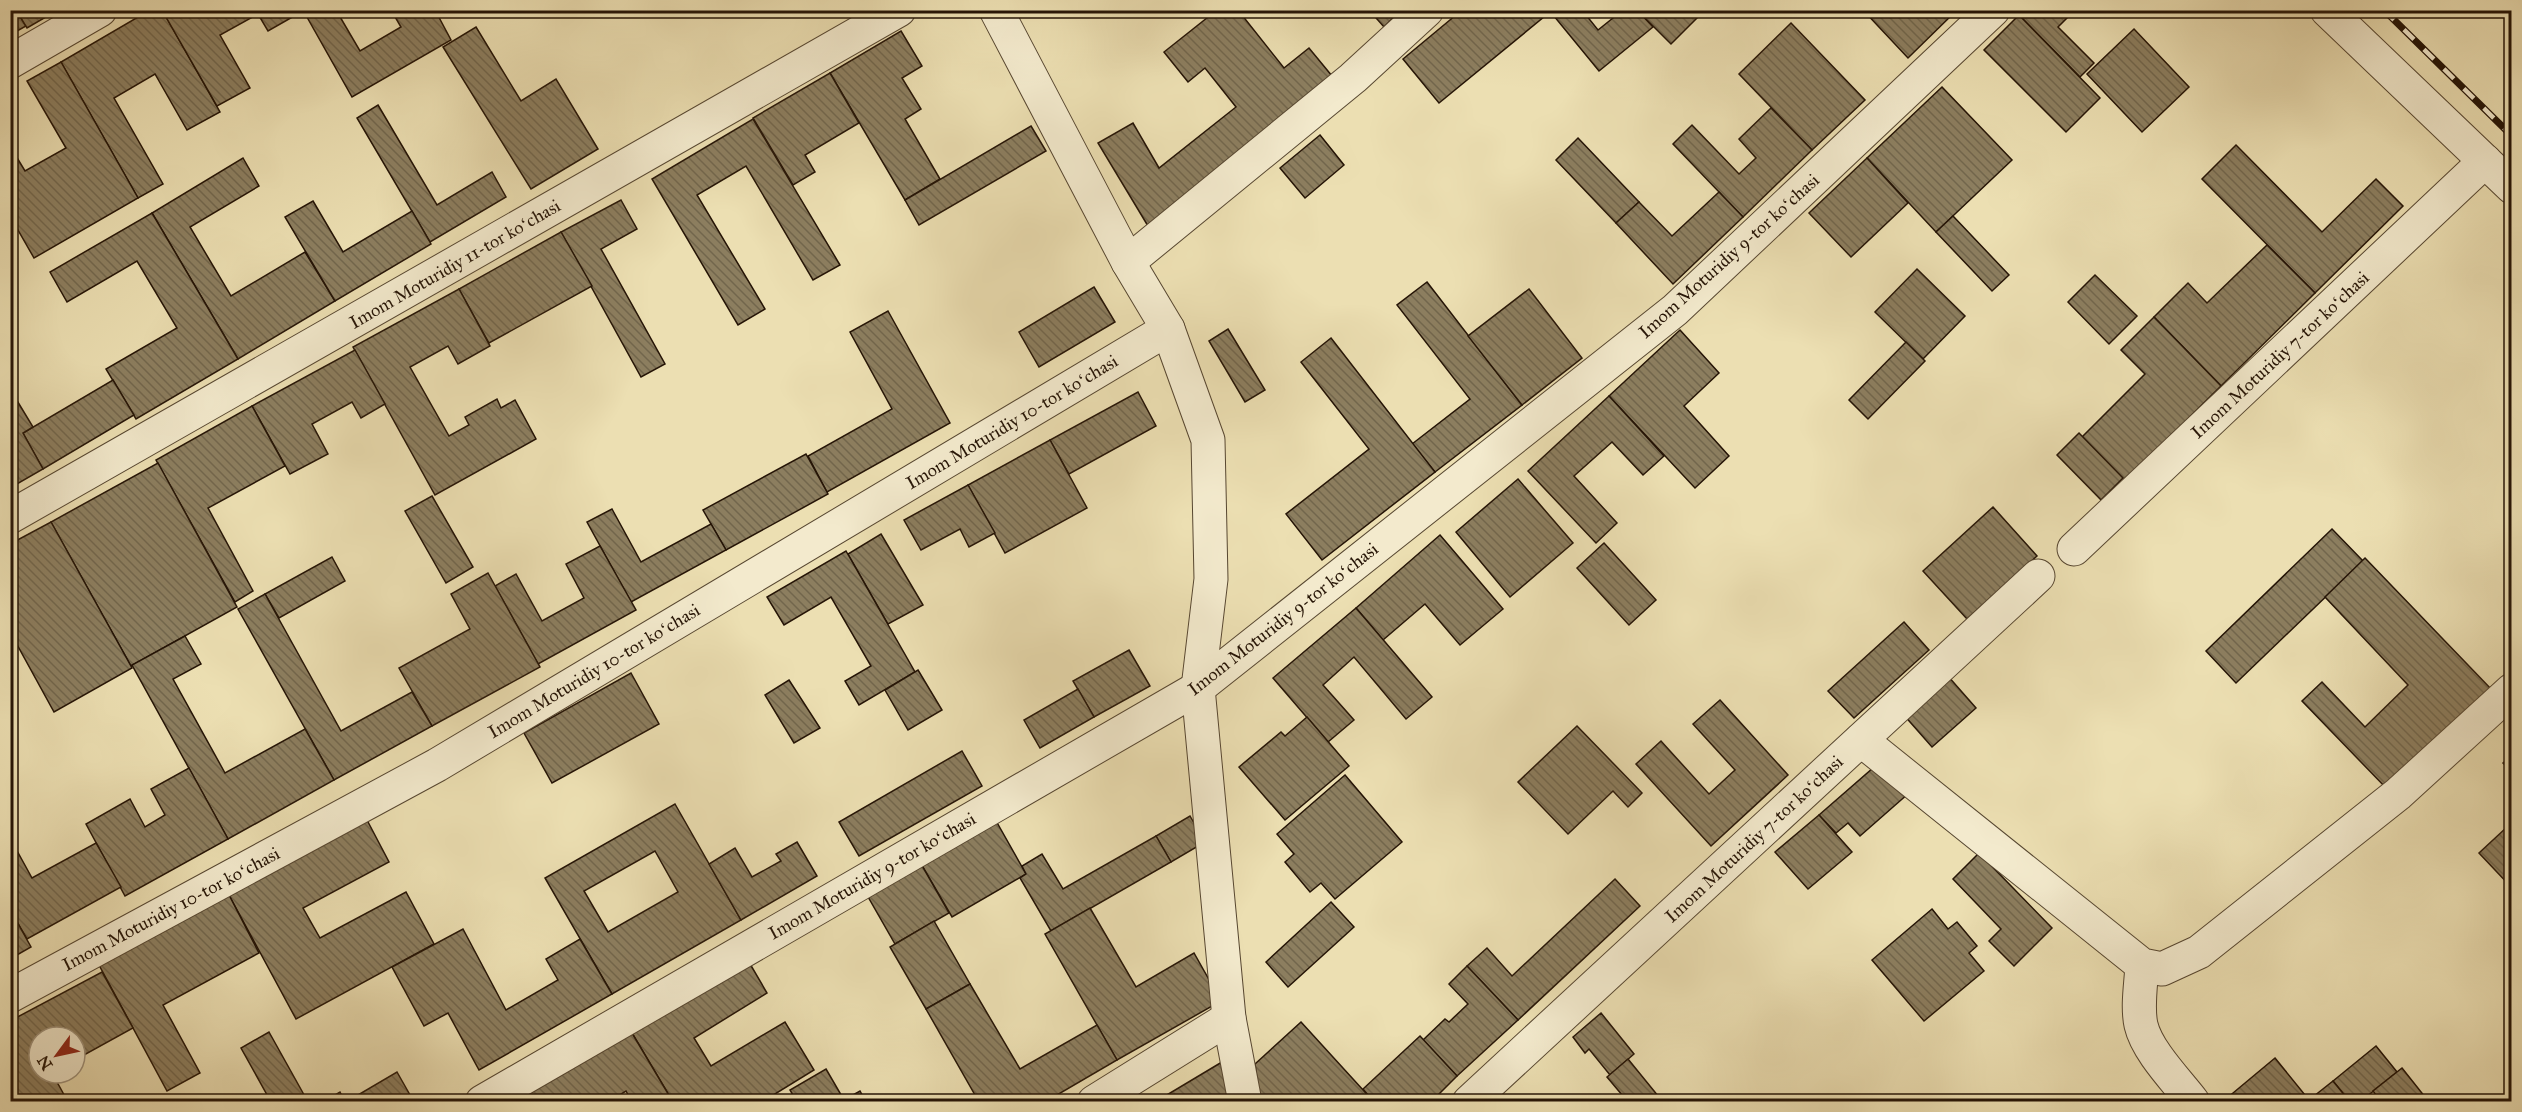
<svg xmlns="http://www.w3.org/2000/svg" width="2522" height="1112" viewBox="0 0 2522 1112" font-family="'IM FELL Great Primer',serif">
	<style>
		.building { fill: url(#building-back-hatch); stroke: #251406; stroke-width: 1.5; fill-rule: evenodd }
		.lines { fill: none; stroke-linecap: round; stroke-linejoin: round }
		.minor-casing { stroke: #574731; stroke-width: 35 }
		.minor { stroke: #f3eacd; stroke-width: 33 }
		.rail-casing { stroke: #251406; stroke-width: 7 }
		.rail { stroke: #f3eacd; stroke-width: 4.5; stroke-dasharray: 14; stroke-linecap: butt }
		.labels { text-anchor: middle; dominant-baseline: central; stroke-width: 4.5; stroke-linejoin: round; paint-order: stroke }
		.street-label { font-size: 18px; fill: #251406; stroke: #f3eacd }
	</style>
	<defs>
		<pattern id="building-back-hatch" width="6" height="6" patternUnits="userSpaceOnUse" patternTransform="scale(1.5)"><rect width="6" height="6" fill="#8c7e5f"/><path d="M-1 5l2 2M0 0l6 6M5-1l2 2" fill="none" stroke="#72664c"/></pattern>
	</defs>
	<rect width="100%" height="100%" fill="#ecdfb2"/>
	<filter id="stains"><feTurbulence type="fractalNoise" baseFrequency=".00333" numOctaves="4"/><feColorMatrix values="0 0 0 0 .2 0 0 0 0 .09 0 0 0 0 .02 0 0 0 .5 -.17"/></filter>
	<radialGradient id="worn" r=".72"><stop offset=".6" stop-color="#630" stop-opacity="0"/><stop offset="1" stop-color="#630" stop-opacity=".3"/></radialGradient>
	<!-- building -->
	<g class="building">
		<polygon points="10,10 16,10 26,26 10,35"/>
		<polygon points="16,10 58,10 27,28"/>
		<polygon points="150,10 162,10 220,112 187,130 155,74 114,98 163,184 138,198 61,62"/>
		<polygon points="162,10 303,10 303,11 268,31 258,14 220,35 250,88 217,106"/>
		<polygon points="336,10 360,51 401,27 391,10 435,10 451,40 352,97 303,10"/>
		<polygon points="1217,10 1238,10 1284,68 1309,48 1332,76 1148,226 1098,143 1133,123 1159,168 1236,107 1205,68 1188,82 1164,52"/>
		<polygon points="1369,10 1401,10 1384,27"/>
		<polygon points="1462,10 1550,12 1439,103 1403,59"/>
		<polygon points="1549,10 1582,10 1598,30 1623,10 1637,10 1653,27 1599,71"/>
		<polygon points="1637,10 1705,10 1671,44"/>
		<polygon points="1863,10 1957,10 1908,58"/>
		<polygon points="2023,10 2075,10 2058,27 2094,63 2080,77 2019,15"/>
		<polygon points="2019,15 2100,98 2066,132 1984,50"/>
		<polygon points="1791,23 1865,100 1812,150 1739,74"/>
		<polygon points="476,27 521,101 556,79 598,149 531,189 443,47"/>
		<polygon points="2134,29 2189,87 2142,132 2087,74"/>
		<polygon points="901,31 922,66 902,78 921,109 905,119 940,179 905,200 830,73"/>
		<polygon points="61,62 138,198 34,258 10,216 10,146 25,171 66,148 27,81"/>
		<polygon points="830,73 859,123 805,155 815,172 793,185 753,118"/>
		<polygon points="1942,87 2012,160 1936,232 1867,158"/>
		<polygon points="378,105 437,205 492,172 506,197 430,242 357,118"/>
		<polygon points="1771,108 1812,150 1743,217 1673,144 1692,125 1739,174 1756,158 1739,139"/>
		<polygon points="753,119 840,265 813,280 746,166 697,195 765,309 738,325 652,179"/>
		<polygon points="1031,126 1046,151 919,225 905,200"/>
		<polygon points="1320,135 1344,165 1305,198 1280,168"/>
		<polygon points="1578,138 1639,202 1616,223 1556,160"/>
		<polygon points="2236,145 2322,232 2376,179 2403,206 2315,293 2202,179"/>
		<polygon points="243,158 259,186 190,227 231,296 305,252 335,301 238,359 152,213"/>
		<polygon points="1867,158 1908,203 1851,257 1809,213"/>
		<polygon points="1719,192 1743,217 1673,284 1616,223 1639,202 1672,236"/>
		<polygon points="621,200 637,229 601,249 665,364 641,377 561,232"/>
		<polygon points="313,201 343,252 412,211 431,244 335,301 285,217"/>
		<polygon points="152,213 238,359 136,419 106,369 177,328 137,261 67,302 50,272"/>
		<polygon points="1953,216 2009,275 1992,291 1936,232"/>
		<polygon points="561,232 592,286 489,343 459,289"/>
		<polygon points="2267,245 2315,293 2221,386 2154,317 2188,283 2207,303"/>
		<polygon points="1917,269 1965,316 1923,359 1875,312"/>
		<polygon points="2095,275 2137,316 2109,344 2068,302"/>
		<polygon points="1427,282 1522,405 1435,472 1412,444 1470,399 1397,305"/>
		<polygon points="1094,287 1115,322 1039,367 1019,332"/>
		<polygon points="459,289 490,346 458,364 448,346 410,367 449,436 469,425 465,417 497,399 501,408 515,400 536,439 435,495 353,347"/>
		<polygon points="1529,289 1582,358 1522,405 1468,336"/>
		<polygon points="888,311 950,423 827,492 808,456 892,409 850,332"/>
		<polygon points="2154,317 2221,386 2125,481 2082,437 2145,374 2121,350"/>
		<polygon points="1228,329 1265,390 1245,402 1209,341"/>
		<polygon points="1680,330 1719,373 1684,406 1729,456 1695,488 1609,396"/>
		<polygon points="1331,338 1435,472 1322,560 1286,514 1369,449 1301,362"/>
		<polygon points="1906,342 1925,361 1868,419 1849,400"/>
		<polygon points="355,350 385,404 361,418 352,402 312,424 328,454 290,474 252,406"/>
		<polygon points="113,380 134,415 43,469 23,433"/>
		<polygon points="10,389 33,427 23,433 43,469 10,488"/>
		<polygon points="1138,392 1156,426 1069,474 1050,440"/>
		<polygon points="1609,396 1664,456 1643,475 1612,442 1574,476 1617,523 1596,543 1528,471"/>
		<polygon points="252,406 285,466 208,508 253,591 235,602 156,460"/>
		<polygon points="2079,433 2123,478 2101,500 2057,455"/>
		<polygon points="1050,440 1087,508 1005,553 968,485"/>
		<polygon points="806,454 828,494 726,550 703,510"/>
		<polygon points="158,463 237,607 131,666 51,522"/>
		<polygon points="1518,479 1573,543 1510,597 1456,532"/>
		<polygon points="968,485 995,533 969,547 960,529 921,550 904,520"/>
		<polygon points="432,496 473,567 446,583 405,511"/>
		<polygon points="1993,507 2037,556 1967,619 1923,571"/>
		<polygon points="612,509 641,562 711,524 726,550 631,602 587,522"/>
		<polygon points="51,522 132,668 54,712 15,641 10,643 10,544"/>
		<polygon points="2332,529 2363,561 2236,683 2206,651"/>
		<polygon points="881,534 923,605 888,624 848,554"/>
		<polygon points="1440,535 1503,609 1460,645 1425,604 1383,640 1356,608"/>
		<polygon points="1604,543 1656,600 1629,625 1577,568"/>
		<polygon points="600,546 636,610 538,664 495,586 516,574 542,621 584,598 566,564"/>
		<polygon points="846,551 915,672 859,705 845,681 871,666 831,597 784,625 767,597"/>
		<polygon points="332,557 345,581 279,618 265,594"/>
		<polygon points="2365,558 2492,690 2388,790 2302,701 2322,682 2365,727 2408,685 2325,597"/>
		<polygon points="488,573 540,667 432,726 399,668 470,629 451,594"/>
		<polygon points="265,594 341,731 412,692 432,726 334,780 238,609"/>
		<polygon points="1356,608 1432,697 1406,719 1354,657 1323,685 1354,720 1328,742 1273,678"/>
		<polygon points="1904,622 1929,650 1854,718 1828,691"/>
		<polygon points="185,636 201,664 173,679 225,773 305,729 334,780 228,839 132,665"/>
		<polygon points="1129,650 1150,686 1094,717 1073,681"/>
		<polygon points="918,670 942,710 908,730 885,690"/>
		<polygon points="631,673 659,724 552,783 524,733"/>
		<polygon points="1947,675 1976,708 1932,747 1903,714"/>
		<polygon points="789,680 820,728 794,743 765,695"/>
		<polygon points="1078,689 1094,717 1040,748 1024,720"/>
		<polygon points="1720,700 1788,775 1711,846 1636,764 1661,741 1709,794 1735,770 1693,724"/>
		<polygon points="1307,717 1349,766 1285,820 1239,767 1281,732 1285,736"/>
		<polygon points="1577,726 1642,793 1628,807 1613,791 1568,834 1518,782"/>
		<polygon points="962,751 982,786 859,856 839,822"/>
		<polygon points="2512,755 2512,772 2503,763"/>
		<polygon points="1881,761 1909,793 1860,836 1848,823 1836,833 1819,815"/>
		<polygon points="189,768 228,839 125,896 86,824 130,799 145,827 165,815 151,789"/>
		<polygon points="1345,775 1402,842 1335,899 1321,883 1310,892 1285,862 1294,854 1277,834"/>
		<path d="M675,804L741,920L612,994L545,878ZM655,851L678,892L608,932L584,891Z"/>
		<polygon points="1819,815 1852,852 1808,889 1775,852"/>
		<polygon points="1190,816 1205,842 1171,862 1156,836"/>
		<polygon points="995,819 1026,874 952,917 920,862"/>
		<polygon points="367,820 389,862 303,908 320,938 406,892 434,944 296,1019 229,895"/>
		<polygon points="2507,827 2512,832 2511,887 2479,853"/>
		<polygon points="1156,836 1171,862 1051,931 1020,878 1026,874 1022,866 1042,854 1063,889"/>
		<polygon points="10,838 32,878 96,843 121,887 27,939 10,910"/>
		<polygon points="797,842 817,876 741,920 709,864 735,848 752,877 781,861 776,854"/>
		<polygon points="1979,853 2052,928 2014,966 1989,941 2001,929 1953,879"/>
		<polygon points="921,864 949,913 895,944 867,895"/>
		<polygon points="1615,879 1640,906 1518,1020 1467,966 1487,948 1512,976"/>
		<polygon points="229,895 259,953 163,1005 200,1073 167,1091 99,965"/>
		<polygon points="1331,902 1354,927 1288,987 1266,962"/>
		<polygon points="1090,908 1136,987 1194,953 1221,1001 1117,1060 1045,934"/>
		<polygon points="1932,909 1948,929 1957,922 1977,946 1969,953 1984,971 1924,1021 1872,960"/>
		<polygon points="11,911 31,947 10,959 10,912"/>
		<polygon points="934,921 970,984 926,1009 890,947"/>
		<polygon points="463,929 506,1010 558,980 546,959 580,939 612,994 479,1070 448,1013 424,1026 392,967"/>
		<polygon points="746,957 767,993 694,1038 711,1066 785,1022 814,1070 762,1102 673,1102 629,1028"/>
		<polygon points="1467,966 1518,1020 1457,1076 1423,1040 1445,1019 1449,1022 1468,1004 1449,984"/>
		<polygon points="102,972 133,1028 75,1060 75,1037 39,1037 39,1073 52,1073 68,1102 16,1102 10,1092 10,1021"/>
		<polygon points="970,984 1020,1069 1097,1025 1117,1060 1045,1102 979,1102 926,1009"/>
		<polygon points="1601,1013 1634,1054 1610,1075 1589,1049 1585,1053 1573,1037"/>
		<polygon points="1301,1022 1374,1102 1260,1102 1255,1064"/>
		<polygon points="629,1028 673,1102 632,1102 626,1091 608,1102 533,1102 526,1089"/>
		<polygon points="269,1032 308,1102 271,1102 241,1048"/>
		<polygon points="1420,1036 1457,1076 1431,1102 1374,1102 1363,1089"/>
		<polygon points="2376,1046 2397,1072 2360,1102 2350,1102 2333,1081"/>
		<polygon points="2275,1058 2309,1100 2333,1081 2350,1102 2230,1102 2227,1098"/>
		<polygon points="1628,1059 1663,1102 1628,1102 1607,1077"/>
		<polygon points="1222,1062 1234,1102 1155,1102"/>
		<polygon points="2402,1068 2429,1102 2381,1102 2373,1091"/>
		<polygon points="826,1069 844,1100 860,1091 866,1102 797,1102 790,1090"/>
		<polygon points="397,1072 414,1102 346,1102"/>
		<polygon points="526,1089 533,1102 506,1102"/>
		<polygon points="340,1092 345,1102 323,1102"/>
	</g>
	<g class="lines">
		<!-- minor casing -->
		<g class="minor-casing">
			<g id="minor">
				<polyline points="996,10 1128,262 1168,329 1208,440 1211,579 1198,688 1229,1018 1245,1102"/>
				<polyline points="2327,10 2512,187"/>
				<polyline points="10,62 100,10"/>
				<polyline points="1128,262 1353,78 1427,10"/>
				<polyline points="10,517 899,10"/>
				<polyline points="2074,549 2485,161"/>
				<polyline points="1861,740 2142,965 2162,969 2199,952 2398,794 2512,690"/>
				<path d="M2142,965C2141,984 2137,1007 2141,1025C2147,1051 2177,1081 2193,1102"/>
				<polyline points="10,996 437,765 1168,329"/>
				<polyline points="482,1102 1198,688 1675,310 1993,10"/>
				<polyline points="1094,1102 1229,1018"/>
				<polyline points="1469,1102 2038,576"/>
			</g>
		</g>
		<!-- minor -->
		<use href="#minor" class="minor"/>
		<!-- rail casing -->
		<g class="rail-casing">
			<polyline id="rail" points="2384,10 2512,136"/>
		</g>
		<!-- rail -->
		<use href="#rail" class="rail"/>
	</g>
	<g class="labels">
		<!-- street labels -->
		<g class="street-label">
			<text transform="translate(1729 256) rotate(-42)">Imom Moturidiy 9-tor koʻchasi</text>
			<text transform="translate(455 264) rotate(-30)">Imom Moturidiy 11-tor koʻchasi</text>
			<text transform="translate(2280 355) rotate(-43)">Imom Moturidiy 7-tor koʻchasi</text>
			<text transform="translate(1012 422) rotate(-31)">Imom Moturidiy 10-tor koʻchasi</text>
			<text transform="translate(1283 619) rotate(-38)">Imom Moturidiy 9-tor koʻchasi</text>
			<text transform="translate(594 671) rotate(-31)">Imom Moturidiy 10-tor koʻchasi</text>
			<text transform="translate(1754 839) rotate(-43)">Imom Moturidiy 7-tor koʻchasi</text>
			<text transform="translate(872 876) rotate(-30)">Imom Moturidiy 9-tor koʻchasi</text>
			<text transform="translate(171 909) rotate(-28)">Imom Moturidiy 10-tor koʻchasi</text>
		</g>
	</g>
	<!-- margin -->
	<rect width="2522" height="1112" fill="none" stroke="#ecdfb2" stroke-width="36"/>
	<rect x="12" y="12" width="2498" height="1088" fill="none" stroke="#251406" stroke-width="3"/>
	<rect x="18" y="18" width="2486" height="1076" fill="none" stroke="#251406" stroke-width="1.5"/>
	<!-- north arrow -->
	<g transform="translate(57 1055) rotate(237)"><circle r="28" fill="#f3eacd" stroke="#a1947d" stroke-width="1.5"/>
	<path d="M0-4.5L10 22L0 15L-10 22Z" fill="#8f2418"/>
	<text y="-9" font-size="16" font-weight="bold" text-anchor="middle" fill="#251406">N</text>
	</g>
	<rect width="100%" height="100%" filter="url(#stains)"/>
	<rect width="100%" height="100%" fill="url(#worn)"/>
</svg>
